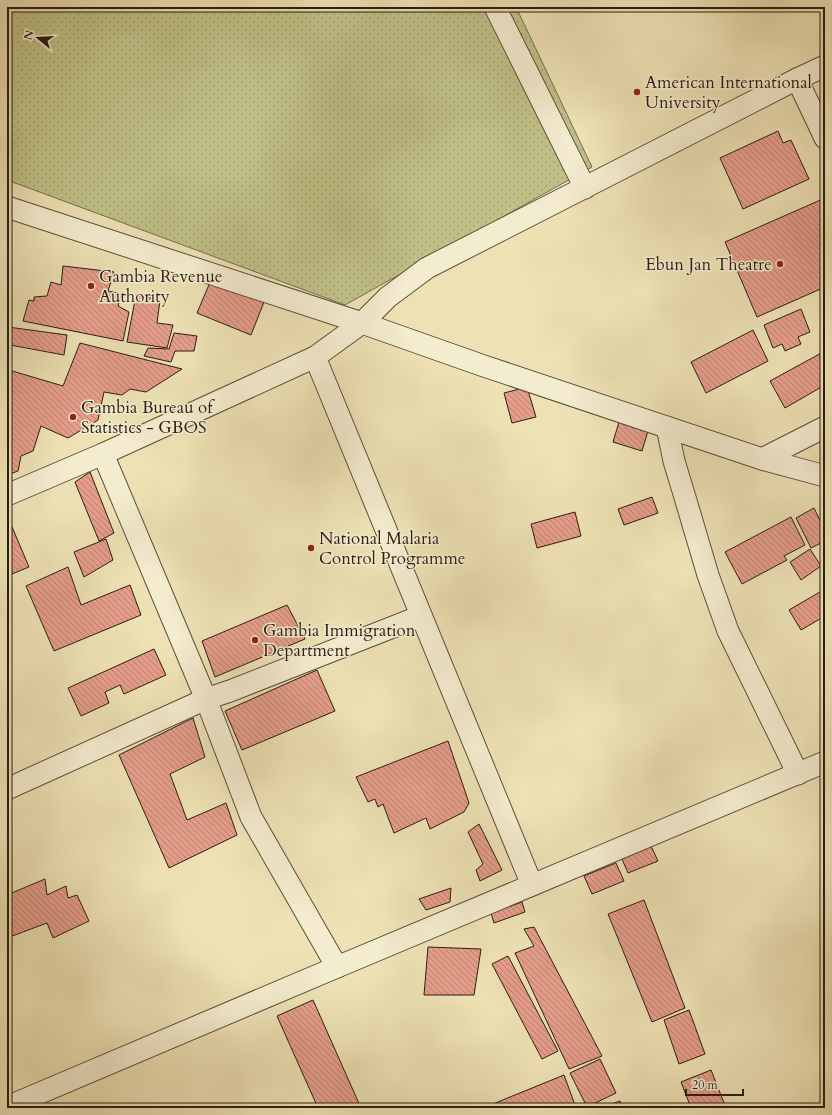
<svg xmlns="http://www.w3.org/2000/svg" width="832" height="1115" viewBox="0 0 832 1115" font-family="Cardo,serif">
	<style>
		.grass { fill: url(#grass-dots); stroke: #746f4d }
		.building { fill: url(#building-back-hatch); stroke: #291d12 }
		.lines { fill: none; stroke-linecap: round; stroke-linejoin: round }
		.street-casing { stroke: #5a4e3b; stroke-width: 23 }
		.street { stroke: #f4eccf; stroke-width: 21 }
		.poi-dot { fill: #8f2418; stroke: #f4eccf; stroke-width: 1.5 }
		.labels { text-anchor: middle; dominant-baseline: central; stroke-width: 3; stroke-linejoin: round; paint-order: stroke }
		.poi-label { font-size: 17px; fill: #291d12; stroke: #f4eccf; text-anchor: start }
	</style>
	<defs>
		<pattern id="grass-dots" width="8" height="8" patternUnits="userSpaceOnUse"><rect width="8" height="8" fill="#c0c188"/><path d="M2 2h.1M6 6h.1" fill="none" stroke="#a5a574" stroke-width="1.8" stroke-linecap="round"/></pattern>
		<pattern id="building-back-hatch" width="6" height="6" patternUnits="userSpaceOnUse"><rect width="6" height="6" fill="#e69e8b"/><path d="M-1 5l2 2M0 0l6 6M5-1l2 2" fill="none" stroke="#ba8070"/></pattern>
	</defs>
	<rect width="100%" height="100%" fill="#eee2b5"/>
	<filter id="stains"><feTurbulence type="fractalNoise" baseFrequency=".005" numOctaves="4"/><feColorMatrix values="0 0 0 0 .2 0 0 0 0 .09 0 0 0 0 .02 0 0 0 .5 -.17"/></filter>
	<radialGradient id="worn" r=".72"><stop offset=".6" stop-color="#630" stop-opacity="0"/><stop offset="1" stop-color="#630" stop-opacity=".3"/></radialGradient>
	<!-- grass -->
	<polygon class="grass" points="7,7 516,7 592,167 345,305 7,180"/>
	<!-- building -->
	<g class="building">
		<polygon points="778,131 783,143 791,140 809,179 743,209 720,158"/>
		<polygon points="825,198 825,287 757,317 725,242"/>
		<polygon points="63,266 114,272 108,291 121,294 118,306 129,312 123,341 23,321 29,300 34,301 34,297 47,296 51,282 61,285"/>
		<polygon points="211,280 264,302 251,335 197,313"/>
		<polygon points="136,295 160,300 157,323 173,325 167,348 127,342"/>
		<polygon points="801,309 810,332 798,337 801,344 785,351 782,344 773,348 764,325"/>
		<polygon points="8,327 67,335 64,355 10,345"/>
		<polygon points="753,330 768,361 706,393 691,362"/>
		<polygon points="174,333 197,336 194,351 175,351 171,362 144,356 148,348 169,349"/>
		<polygon points="80,343 182,369 146,392 130,389 122,395 104,392 98,420 68,438 41,426 33,451 21,456 18,471 7,475 7,375 9,370 63,386"/>
		<polygon points="825,351 825,385 785,408 770,381"/>
		<polygon points="527,387 536,417 512,423 504,393"/>
		<polygon points="619,422 648,431 642,451 613,442"/>
		<polygon points="90,472 114,533 99,541 75,482"/>
		<polygon points="652,497 658,513 624,525 618,509"/>
		<polygon points="814,508 825,531 825,541 811,548 796,518"/>
		<polygon points="575,512 581,536 537,548 531,524"/>
		<polygon points="7,515 29,567 7,576"/>
		<polygon points="791,517 805,545 784,556 787,560 742,584 725,552"/>
		<polygon points="106,539 113,560 84,577 74,552"/>
		<polygon points="810,549 821,566 801,580 790,562"/>
		<polygon points="68,567 81,605 130,585 141,615 54,651 26,586"/>
		<polygon points="825,589 825,616 801,630 789,610"/>
		<polygon points="287,605 305,639 215,677 202,641"/>
		<polygon points="154,649 166,675 124,694 120,685 105,692 109,703 81,716 68,688"/>
		<polygon points="317,670 335,711 242,750 225,711"/>
		<polygon points="193,718 205,757 170,774 187,820 226,803 237,835 169,868 119,755"/>
		<polygon points="448,741 469,803 464,812 430,829 426,818 394,833 383,804 378,807 375,799 368,802 356,777"/>
		<polygon points="479,824 502,870 480,881 476,870 483,864 468,832"/>
		<polygon points="651,846 658,861 628,873 622,859"/>
		<polygon points="616,863 624,881 592,894 584,876"/>
		<polygon points="45,879 47,895 66,886 68,898 77,895 89,921 53,938 47,923 7,938 7,895"/>
		<polygon points="451,888 450,902 426,910 419,899"/>
		<polygon points="644,900 685,1008 652,1022 608,914"/>
		<polygon points="522,902 525,912 494,923 491,913"/>
		<polygon points="534,927 602,1056 569,1069 515,953 534,946 524,929"/>
		<polygon points="428,947 481,949 474,995 424,995"/>
		<polygon points="508,956 558,1051 542,1059 492,964"/>
		<polygon points="313,1000 361,1108 318,1108 277,1016"/>
		<polygon points="689,1010 705,1054 679,1064 664,1020"/>
		<polygon points="600,1059 616,1093 587,1107 570,1073"/>
		<polygon points="711,1070 726,1108 691,1108 681,1082"/>
		<polygon points="564,1075 575,1105 566,1108 483,1108"/>
		<polygon points="620,1101 623,1108 601,1108"/>
	</g>
	<g class="lines">
		<!-- street casing -->
		<g class="street-casing">
			<g id="street">
				<polyline points="495,7 585,188"/>
				<polyline points="797,79 825,138"/>
				<polyline points="7,207 362,323 481,365 762,459 825,476"/>
				<polyline points="315,357 532,885"/>
				<polyline points="667,427 674,461 684,494 708,575 728,631 798,774"/>
				<polyline points="103,454 206,699 251,817 337,967"/>
				<polyline points="762,459 825,427"/>
				<polyline points="7,495 103,454 315,357 362,323 388,297 427,268 797,79 825,66"/>
				<polyline points="7,789 206,699 230,691 421,616"/>
				<polyline points="7,1107 337,967 825,762"/>
			</g>
		</g>
		<!-- street -->
		<use href="#street" class="street"/>
	</g>
	<!-- markers -->
	<g class="poi-dot">
		<circle cx="637" cy="92" r="4"/>
		<circle cx="780" cy="264" r="4"/>
		<circle cx="91" cy="286" r="4"/>
		<circle cx="73" cy="417" r="4"/>
		<circle cx="311" cy="548" r="4"/>
		<circle cx="255" cy="640" r="4"/>
	</g>
	<g class="labels">
		<!-- poi labels -->
		<g class="poi-label">
			<text x="645" y="82">American International<tspan x="645" dy="20">University</tspan></text>
			<text x="772" y="264" text-anchor="end">Ebun Jan Theatre</text>
			<text x="99" y="276">Gambia Revenue<tspan x="99" dy="20">Authority</tspan></text>
			<text x="81" y="407">Gambia Bureau of<tspan x="81" dy="20">Statistics - GBOS</tspan></text>
			<text x="319" y="538">National Malaria<tspan x="319" dy="20">Control Programme</tspan></text>
			<text x="263" y="630">Gambia Immigration<tspan x="263" dy="20">Department</tspan></text>
		</g>
	</g>
	<!-- margin -->
	<rect width="832" height="1115" fill="none" stroke="#eee2b5" stroke-width="24"/>
	<rect x="8" y="8" width="816" height="1099" fill="none" stroke="#291d12" stroke-width="2"/>
	<rect x="12" y="12" width="808" height="1091" fill="none" stroke="#291d12"/>
	<!-- north arrow -->
	<g transform="translate(38 38) rotate(288)" stroke="#f4eccf" stroke-width="3" paint-order="stroke">
	<path d="M0-3L7 15L0 10L-7 15Z" fill="#291d12"/>
	<text y="-6" font-size="11" font-weight="bold" text-anchor="middle" fill="#291d12">N</text>
	</g>
	<!-- scale -->
	<path d="M686 1089v6h57v-6" fill="none" stroke="#291d12" stroke-width="2"/>
	<text x="692" y="1089" font-size="12" fill="#291d12" stroke="#f4eccf" stroke-width="3" paint-order="stroke">20 m</text>
	<rect width="100%" height="100%" filter="url(#stains)"/>
	<rect width="100%" height="100%" fill="url(#worn)"/>
</svg>
